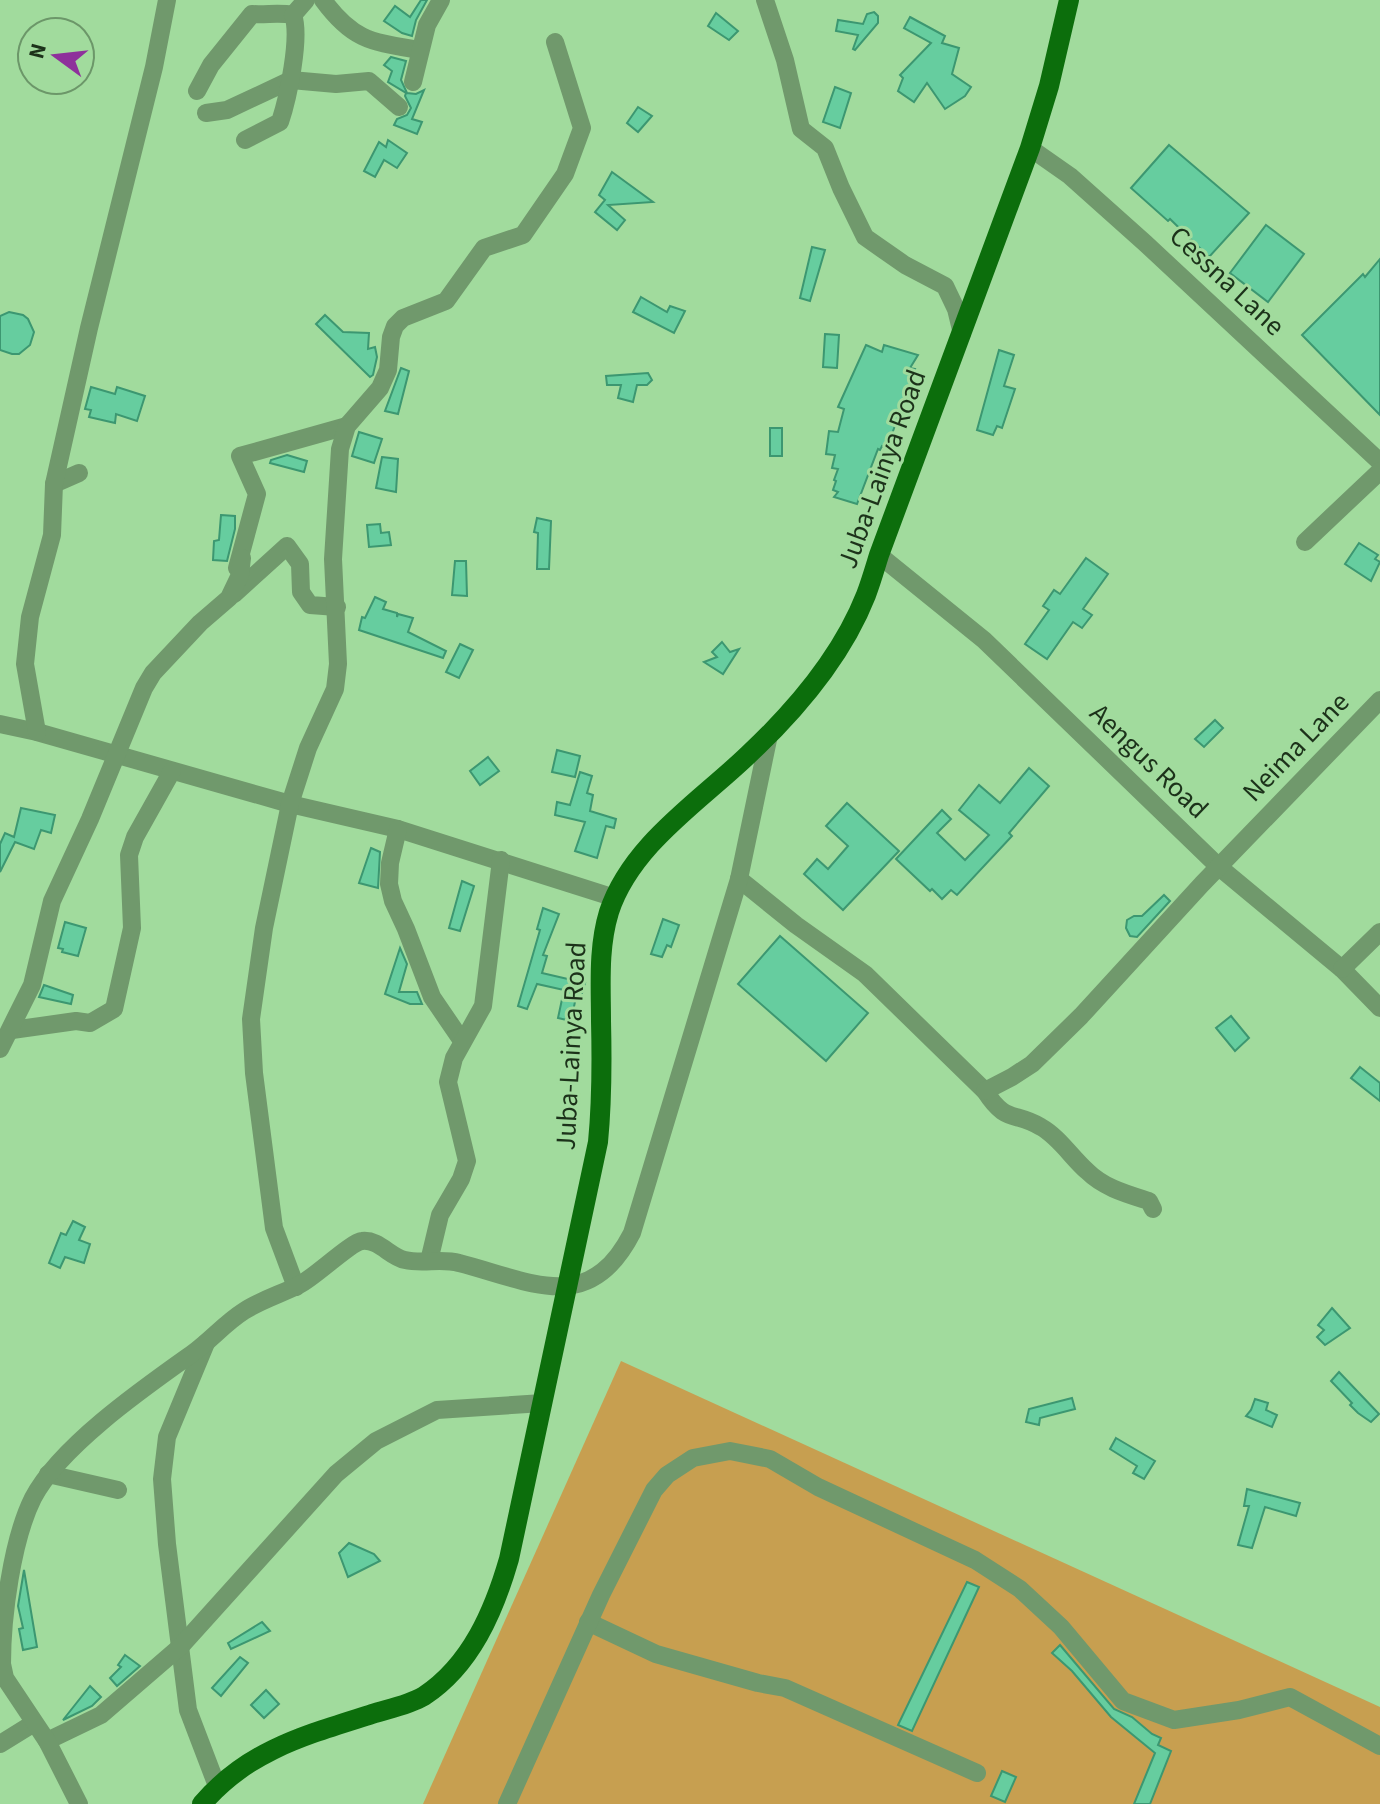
<svg xmlns="http://www.w3.org/2000/svg" width="1380" height="1804" viewBox="0 0 1380 1804" font-family="'Source Sans 3',sans-serif">
	<style>
		.green { fill: #c79f50 }
		.building { fill: #66cd9f; stroke: #3c9771; stroke-width: 2 }
		.lines { fill: none; stroke-linecap: round; stroke-linejoin: round }
		.street { stroke: #70996c; stroke-width: 18 }
		.primary { stroke: #0c6e0c; stroke-width: 20 }
		.labels { text-anchor: middle; dominant-baseline: central; stroke-width: 6; stroke-linejoin: round; paint-order: stroke }
		.street-label { font-size: 28px; fill: #1c321a; stroke: #a1db9d }
	</style>
	<rect width="100%" height="100%" fill="#a1db9d"/>
	<!-- green -->
	<polygon class="green" points="621,1361 1380,1707 1380,1804 423,1804"/>
	<!-- building -->
	<g class="building">
		<polygon points="421,0 427,0 416,20 412,36 402,33 384,21 395,6 410,17"/>
		<polygon points="874,12 878,16 878,23 855,50 853,49 858,35 836,31 838,20 863,24 867,14"/>
		<polygon points="716,13 738,31 729,40 708,26"/>
		<polygon points="910,17 945,36 942,43 959,48 952,74 971,87 965,96 945,109 927,83 914,102 898,91 903,78 900,75 931,43 904,28"/>
		<polygon points="391,57 406,61 401,80 407,93 416,94 424,90 412,119 422,122 417,134 394,125 397,119 407,115 411,108 405,96 406,93 388,82 392,71 384,65"/>
		<polygon points="835,87 851,93 840,128 823,122"/>
		<polygon points="638,107 652,116 638,132 627,123"/>
		<polygon points="388,140 407,153 397,168 384,160 375,177 364,171 379,142 386,147"/>
		<polygon points="1169,145 1249,213 1209,257 1170,219 1168,221 1131,188"/>
		<polygon points="612,172 653,202 608,205 625,220 617,230 595,212 605,200 599,195"/>
		<polygon points="1266,225 1304,254 1268,302 1230,273"/>
		<polygon points="812,247 825,250 810,301 800,298"/>
		<polygon points="1380,259 1380,415 1302,335 1363,274 1365,277"/>
		<polygon points="641,297 667,312 670,306 685,311 674,333 633,312"/>
		<polygon points="9,312 23,315 28,319 34,332 30,345 19,354 12,354 0,350 0,316"/>
		<polygon points="325,315 343,332 369,333 368,349 375,347 377,357 373,375 370,377 316,324"/>
		<polygon points="825,334 839,335 837,368 823,367"/>
		<polygon points="866,345 882,352 884,345 918,355 910,368 915,369 887,448 882,446 880,450 878,449 857,504 834,497 838,492 833,490 836,481 834,480 838,469 832,468 835,455 826,454 829,431 838,432 844,409 838,407"/>
		<polygon points="999,350 1014,355 1004,386 1015,389 1002,428 997,426 993,435 977,430"/>
		<polygon points="401,368 409,371 398,414 385,411"/>
		<polygon points="648,373 652,380 647,385 637,385 633,402 618,398 621,385 607,385 606,376"/>
		<polygon points="91,387 115,394 117,387 145,396 137,421 116,414 115,423 89,417 91,410 85,409"/>
		<rect x="770" y="428" width="12" height="28"/>
		<polygon points="359,432 382,439 374,463 352,456"/>
		<polygon points="287,455 307,461 304,472 270,463 271,460"/>
		<polygon points="382,457 398,459 396,492 376,488"/>
		<polygon points="221,515 235,516 235,529 227,561 213,560 214,541 219,540"/>
		<polygon points="537,518 551,521 549,569 537,569 538,533 534,532"/>
		<polygon points="380,524 381,533 389,532 391,545 369,547 367,525"/>
		<polygon points="1359,543 1378,555 1375,559 1380,562 1371,581 1345,564"/>
		<polygon points="1086,558 1108,574 1083,609 1092,615 1082,628 1073,622 1047,659 1025,644 1049,610 1043,606 1054,590 1060,594"/>
		<polygon points="455,561 466,561 467,596 452,595"/>
		<polygon points="375,597 386,602 383,609 397,613 397,617 398,614 413,618 408,632 446,651 443,658 359,630 362,617 365,618"/>
		<polygon points="722,642 730,652 739,649 723,674 704,662 717,657 712,652"/>
		<polygon points="460,644 473,650 459,678 446,672"/>
		<polygon points="1215,720 1223,728 1204,747 1195,739"/>
		<polygon points="557,750 580,756 575,777 552,772"/>
		<polygon points="488,757 499,771 480,785 470,771"/>
		<polygon points="1029,768 1049,786 1009,833 1012,836 957,895 951,890 942,899 932,889 930,891 896,859 942,810 951,819 937,833 965,860 989,835 959,810 979,785 1000,803"/>
		<polygon points="580,772 592,776 587,793 593,795 590,811 616,819 614,828 606,826 597,858 575,851 585,822 555,815 557,802 570,805"/>
		<polygon points="847,803 899,851 843,910 804,874 817,859 828,869 848,846 826,826"/>
		<polygon points="21,808 55,815 51,833 41,830 34,849 15,842 0,872 0,844 5,833 14,837"/>
		<polygon points="371,848 380,852 378,888 359,883"/>
		<polygon points="462,881 474,886 460,931 449,928"/>
		<polygon points="1164,895 1170,901 1137,937 1130,936 1126,928 1127,920 1134,916 1142,916"/>
		<polygon points="543,908 559,914 543,955 547,956 542,973 585,983 582,993 579,993 576,997 571,1021 558,1018 564,990 537,984 527,1009 518,1006 540,930 537,929"/>
		<polygon points="663,919 679,925 671,947 667,945 662,957 651,954"/>
		<polygon points="65,922 86,928 78,956 62,952 63,949 58,948"/>
		<polygon points="780,936 868,1013 826,1061 738,984"/>
		<polygon points="400,948 407,964 399,992 417,992 422,1004 410,1004 385,994"/>
		<polygon points="44,985 73,995 71,1004 39,997"/>
		<polygon points="1231,1016 1249,1038 1235,1051 1216,1028"/>
		<polygon points="1360,1067 1380,1083 1380,1101 1351,1078"/>
		<polygon points="73,1221 85,1227 79,1240 90,1244 84,1263 65,1257 60,1268 49,1263 61,1233 66,1235"/>
		<polygon points="1332,1308 1350,1328 1325,1345 1317,1337 1324,1330 1318,1325"/>
		<polygon points="1339,1372 1379,1414 1371,1422 1358,1413 1350,1405 1352,1403 1331,1381"/>
		<polygon points="1072,1398 1075,1409 1040,1418 1039,1425 1026,1422 1029,1409"/>
		<polygon points="1255,1399 1268,1403 1266,1410 1277,1415 1272,1427 1246,1416 1251,1410"/>
		<polygon points="1116,1438 1155,1461 1144,1479 1133,1473 1137,1466 1110,1449"/>
		<polygon points="1247,1489 1300,1503 1296,1516 1265,1507 1252,1548 1238,1545 1249,1506 1244,1506"/>
		<polygon points="349,1543 374,1554 380,1561 348,1577 339,1553"/>
		<polygon points="24,1570 37,1647 23,1650 19,1629 23,1628 18,1606"/>
		<polygon points="967,1582 979,1587 912,1731 898,1725"/>
		<polygon points="262,1622 270,1631 231,1649 228,1643"/>
		<polygon points="1060,1645 1114,1709 1132,1717 1152,1734 1161,1738 1158,1745 1171,1751 1150,1804 1134,1804 1155,1753 1111,1717 1072,1671 1052,1653"/>
		<polygon points="125,1655 140,1666 117,1686 110,1678 121,1667 118,1665"/>
		<polygon points="240,1657 248,1663 221,1696 212,1688"/>
		<polygon points="90,1686 101,1697 92,1706 63,1720"/>
		<polygon points="266,1690 279,1704 264,1718 251,1705"/>
		<polygon points="1002,1771 1016,1777 1005,1802 991,1796"/>
	</g>
	<g class="lines">
		<!-- street -->
		<g class="street">
			<path d="M323,0C353,41 372,42 419,50"/>
			<polyline points="765,0 785,60 801,129 825,148 841,188 865,237 905,265 945,286 956,309 962,334"/>
			<polyline points="413,82 427,25 441,0"/>
			<path d="M197,91L211,65L252,14C267,15 279,12 293,15"/>
			<polyline points="206,113 227,110 291,80 336,84 369,81 399,107"/>
			<path d="M245,140L280,122C288,98 301,37 293,15L306,0"/>
			<polyline points="1030,148 1070,176 1145,243 1380,462"/>
			<polyline points="54,484 79,473"/>
			<polyline points="1305,542 1380,471"/>
			<polyline points="879,555 984,640 1219,867 1342,969 1380,1008"/>
			<polyline points="237,568 257,494 240,456 347,426"/>
			<polyline points="234,594 287,546 300,564 301,592 310,605 337,607"/>
			<polyline points="0,724 37,732 290,804 398,829 615,898"/>
			<polyline points="37,732 25,664 30,617 52,535 54,484 89,328 154,67 167,0"/>
			<polyline points="398,829 390,863 389,884 393,901 406,929 432,997 462,1041"/>
			<path d="M739,879L796,925L865,974L985,1091C1006,1124 1014,1111 1041,1127C1059,1137 1072,1158 1087,1171C1104,1188 1127,1194 1149,1201L1153,1209"/>
			<polyline points="1342,969 1380,932"/>
			<polyline points="12,1030 76,1021 90,1023 114,1009 132,928 129,855 135,837 172,771"/>
			<polyline points="0,1049 32,985 52,901 90,819 144,688 153,673 200,623 229,598 240,575 242,558"/>
			<polyline points="985,1091 1012,1077 1032,1064 1081,1016 1202,884 1380,700"/>
			<polyline points="429,1261 440,1215 461,1179 467,1161 448,1082 454,1058 483,1006 501,860"/>
			<polyline points="296,1287 274,1228 254,1073 251,1019 264,928 290,804 308,748 335,689 338,664 333,559 340,449 347,426 380,388 388,370 391,337 395,326 403,318 446,301 484,248 523,235 565,174 582,128 555,42"/>
			<polyline points="206,1343 167,1437 162,1479 167,1544 188,1710 217,1786"/>
			<polyline points="48,1474 118,1490"/>
			<polyline points="588,1622 656,1654 758,1683 785,1688 977,1773"/>
			<polyline points="47,1741 101,1715 181,1646 336,1474 376,1441 437,1410 543,1403"/>
			<polyline points="0,1744 34,1723"/>
			<path d="M79,1804L47,1741L5,1678L2,1664C2,1617 12,1540 33,1498C60,1446 145,1387 193,1353C211,1340 225,1323 244,1311C261,1300 281,1294 299,1285C315,1277 351,1242 362,1241C379,1239 390,1257 405,1260C423,1264 442,1258 459,1263C530,1281 589,1317 632,1233L739,879L769,735"/>
			<polyline points="507,1804 601,1595 654,1490 667,1475 693,1458 730,1451 770,1459 818,1487 975,1560 1020,1589 1061,1627 1123,1701 1174,1720 1239,1710 1290,1697 1380,1746"/>
		</g>
		<!-- primary -->
		<path class="primary" d="M202,1804C248,1750 306,1735 372,1714C388,1709 409,1705 424,1696C471,1665 494,1611 509,1559L598,1142C602,1101 602,1061 601,1021C601,985 598,948 609,912C631,845 699,802 748,755C795,711 842,656 866,595C871,582 875,568 879,555L1030,148L1049,86L1069,0"/>
	</g>
	<g class="labels">
		<!-- street labels -->
		<g class="street-label">
			<text transform="translate(1227 281) rotate(43)">Cessna Lane</text>
			<text transform="translate(882 469) rotate(-70)">Juba-Lainya Road</text>
			<text transform="translate(1296 747) rotate(-46)">Neima Lane</text>
			<text transform="translate(1149 761) rotate(44)">Aengus Road</text>
			<text transform="translate(571 1046) rotate(-87)">Juba-Lainya Road</text>
		</g>
	</g>
	<!-- north arrow -->
	<g transform="translate(56 56) rotate(285)"><circle r="38" fill="#a1db9d" stroke="#6c9769" stroke-width="2"/>
	<path d="M0-6L14 30L0 20L-14 30Z" fill="#8e319b"/>
	<text y="-12" font-size="22" font-weight="bold" text-anchor="middle" fill="#1c321a">N</text>
	</g>
</svg>
